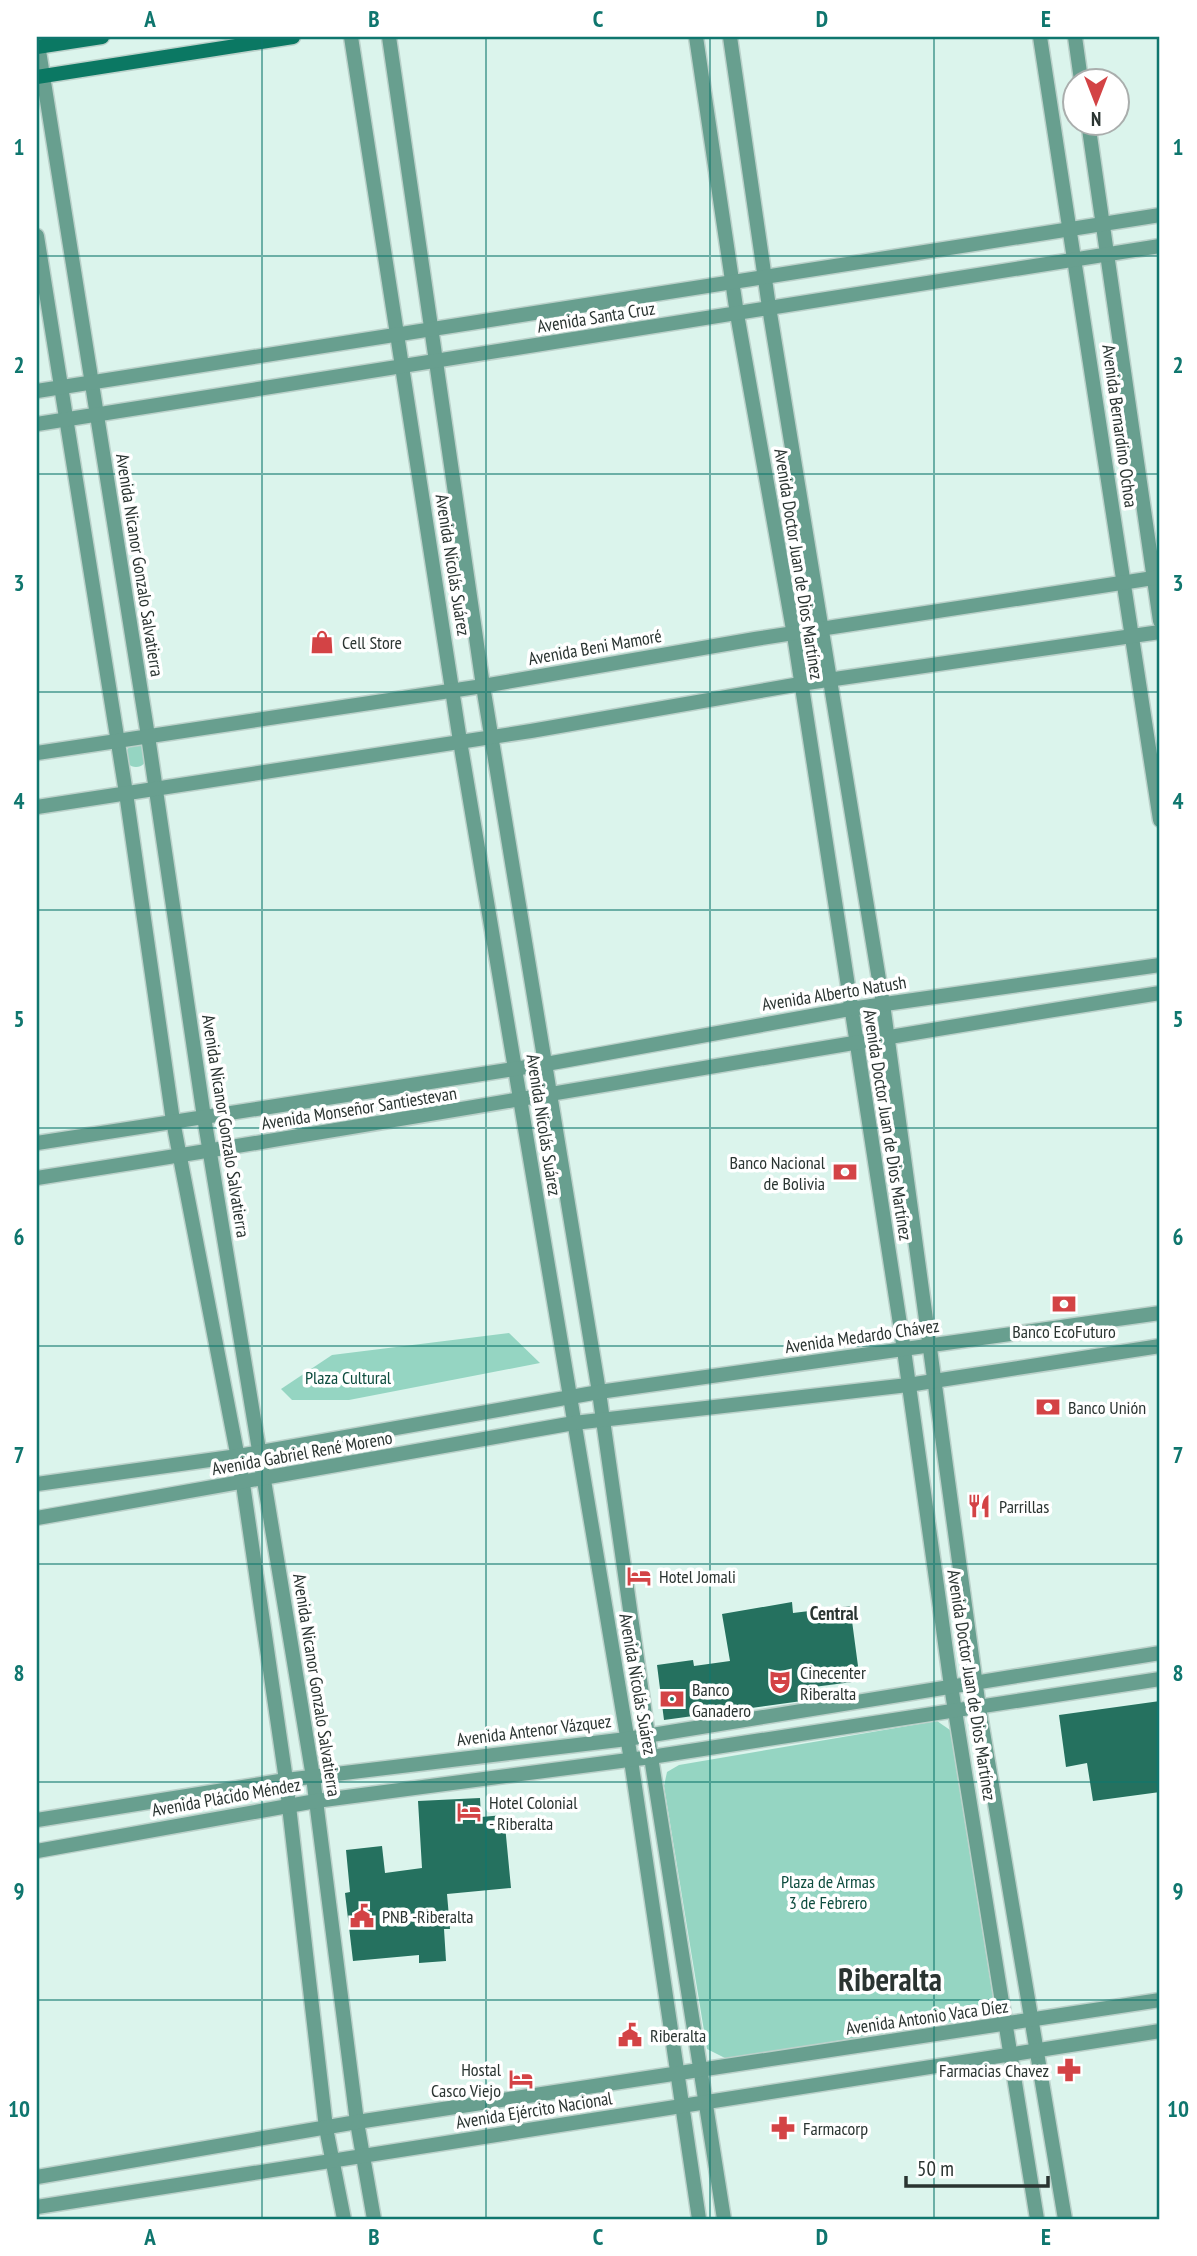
<svg xmlns="http://www.w3.org/2000/svg" width="1197" height="2256" viewBox="0 0 1197 2256" font-family="'PT Sans Narrow',sans-serif">
	<style>
		.green { fill: #95d5c2 }
		.building { fill: #25715f }
		.lines { fill: none; stroke-linecap: round; stroke-linejoin: round }
		.minor-casing { stroke: #bbd1ca; stroke-width: 17 }
		.tertiary-casing { stroke: #bbd1ca; stroke-width: 17 }
		.secondary-casing { stroke: #bbd1ca; stroke-width: 17 }
		.minor { stroke: #689f8f; stroke-width: 14 }
		.tertiary { stroke: #689f8f; stroke-width: 14 }
		.secondary { stroke: #0b7863; stroke-width: 14 }
		.grid { fill: none; stroke: #0f766e; stroke-width: 2; stroke-opacity: 0.55 }
		.labels { text-anchor: middle; dominant-baseline: central; stroke-width: 7; stroke-linejoin: round; paint-order: stroke }
		.street-label { font-size: 18px; fill: #2a3431; stroke: #fff }
		.poi-label { font-size: 18px; fill: #2a3431; stroke: #fff; text-anchor: start }
		.park-label { font-size: 18px; fill: #0e4d3f; stroke: #fff }
		.neighbourhood-label { font-size: 19px; font-weight: bold; fill: #2a3431; stroke: #fff }
		.town-label { font-size: 32px; font-weight: bold; fill: #2a3431; stroke: #fff }
		.neatline { fill: none; stroke: #0f766e; stroke-width: 2.5 }
		.grid-label { font-size: 23px; text-anchor: middle; font-weight: bold; fill: #0f766e }
	</style>
	<rect width="100%" height="100%" fill="#dbf4ec"/>
	<!-- green -->
	<g class="green">
		<circle cx="136" cy="756" r="11"/>
		<polygon points="509,1333 540,1363 349,1400 292,1400 281,1389 332,1355"/>
		<polygon points="937,1721 950,1730 993,1997 991,2007 975,2018 727,2059 707,2049 664,1786 667,1772 679,1765"/>
	</g>
	<!-- building -->
	<g class="building">
		<polygon points="792,1602 793,1613 850,1606 860,1681 806,1688 809,1700 664,1720 657,1665 693,1660 694,1666 730,1661 722,1614"/>
		<polygon points="1160,1701 1160,1792 1093,1801 1087,1763 1066,1767 1059,1715"/>
		<polygon points="480,1798 481,1817 504,1815 511,1888 447,1894 450,1929 444,1929 446,1961 419,1963 419,1955 353,1961 345,1893 350,1892 346,1850 382,1846 385,1873 422,1868 418,1801"/>
	</g>
	<g class="lines">
		<!-- minor casing -->
		<g class="minor-casing">
			<g id="minor">
				<polyline points="351,37 460,741 631,1760 699,2219"/>
				<polyline points="389,37 483,686 599,1392 651,1757 724,2219"/>
				<polyline points="696,37 737,314 794,635 904,1350 951,1686 1037,2219"/>
				<polyline points="730,37 769,307 883,1004 979,1708 1065,2219"/>
				<polyline points="1040,37 1160,820"/>
				<polyline points="1075,37 1081,80"/>
				<polyline points="37,38 148,736 204,1117 313,1777 357,2122 374,2219"/>
				<polyline points="1088,122 1160,621"/>
				<polyline points="37,236 126,793 173,1121 243,1484 286,1780 326,2128 344,2219"/>
				<polyline points="37,391 1160,215"/>
				<polyline points="37,424 1160,246"/>
				<polyline points="37,1143 546,1064 850,1009 1160,965"/>
				<path d="M37,1178C412,1120 785,1052 1160,993"/>
				<polyline points="37,1484 238,1456 599,1392 1160,1313"/>
				<polyline points="37,1518 574,1423 908,1385 1160,1346"/>
				<polyline points="37,1820 286,1780 627,1739 1160,1653"/>
				<polyline points="37,1851 316,1801 651,1757 1160,1679"/>
				<polyline points="37,2177 357,2122 1160,2000"/>
				<polyline points="37,2207 1160,2031"/>
			</g>
		</g>
		<!-- tertiary casing -->
		<g class="tertiary-casing">
			<g id="tertiary">
				<polyline points="37,753 483,686 755,639 1160,577"/>
				<polyline points="37,807 531,731 800,684 1160,632"/>
			</g>
		</g>
		<!-- secondary casing -->
		<g class="secondary-casing">
			<g id="secondary">
				<polyline points="37,47 102,37"/>
				<polyline points="37,77 293,37"/>
			</g>
		</g>
		<!-- minor -->
		<use href="#minor" class="minor"/>
		<!-- tertiary -->
		<use href="#tertiary" class="tertiary"/>
		<!-- secondary -->
		<use href="#secondary" class="secondary"/>
	</g>
	<!-- grid -->
	<path class="grid" d="M262,37V2219M486,37V2219M710,37V2219M934,37V2219M37,256H1160M37,474H1160M37,692H1160M37,910H1160M37,1128H1160M37,1346H1160M37,1564H1160M37,1782H1160M37,2000H1160"/>
	<!-- icons -->
	<defs>
		<g id="shop-bare" transform="scale(1.89)"><path d="M-5-2.5h2.3a2.7 3.5 0 0 1 5.4 0H5L5.5 6h-11ZM-1.5-2.5h3a1.5 2.3 0 0 0-3 0Z" fill="#d34345" stroke="#fff" stroke-width="2.5" paint-order="stroke"/></g>
		<g id="bank-bare" transform="scale(1.89)"><path d="M-6-4H6V4H-6ZM0-2.3a2.3 2.3 0 1 0 0 4.6a2.3 2.3 0 1 0 0-4.6Z" fill="#d34345" stroke="#fff" stroke-width="2.5" paint-order="stroke"/></g>
		<g id="restaurant-bare" transform="scale(1.89)"><path d="M-5-6h1v4h1v-4h1v4h1v-4h1v5L-1.5 .5V6h-2V.5L-5-1ZM5-6V6H3V1.5H1.5Q1.5-4 5-6Z" fill="#d34345" stroke="#fff" stroke-width="2.5" paint-order="stroke"/></g>
		<g id="hotel-bare" transform="scale(1.89)"><path d="M-6-4.5h1.5V1H6V5H4.5V3h-9V5H-6ZM-4 0a1.8 1.8 0 1 1 3.6 0ZM.5 0V-2.5h3Q6-2.5 6 0Z" fill="#d34345" stroke="#fff" stroke-width="2.5" paint-order="stroke"/></g>
		<g id="theatre-bare" transform="scale(1.89)"><path d="M-5-5.5Q0-4 5-5.5V0Q5 5 0 6Q-5 5-5 0ZM-3.3-2.5H-1v1.5H-3.3ZM1-2.5H3.3v1.5H1ZM-2.8 1Q0 5.5 2.8 1Z" fill="#d34345" stroke="#fff" stroke-width="2.5" paint-order="stroke"/></g>
		<g id="civic-bare" transform="scale(1.89)"><path d="M-.6-6.5H3V-4.5H.6V-3L4-1V1h2V6H-6V1h2V-1L-.6-3ZM-1.2 2.5V6h2.4V2.5Z" fill="#d34345" stroke="#fff" stroke-width="2.5" paint-order="stroke"/></g>
		<g id="pharmacy-bare" transform="scale(1.89)"><path d="M-2-6h4v4h4v4h-4v4h-4v-4h-4v-4h4Z" fill="#d34345" stroke="#fff" stroke-width="2.5" paint-order="stroke"/></g>
	</defs>
	<g fill-rule="evenodd">
		<use href="#shop-bare" x="322" y="642"/>
		<use href="#bank-bare" x="845" y="1172"/>
		<use href="#bank-bare" x="1064" y="1304"/>
		<use href="#bank-bare" x="1048" y="1407"/>
		<use href="#restaurant-bare" x="979" y="1506"/>
		<use href="#hotel-bare" x="639" y="1576"/>
		<use href="#theatre-bare" x="780" y="1682"/>
		<use href="#bank-bare" x="672" y="1699"/>
		<use href="#hotel-bare" x="469" y="1812"/>
		<use href="#civic-bare" x="362" y="1916"/>
		<use href="#civic-bare" x="630" y="2035"/>
		<use href="#pharmacy-bare" x="1069" y="2070"/>
		<use href="#hotel-bare" x="521" y="2079"/>
		<use href="#pharmacy-bare" x="783" y="2128"/>
	</g>
	<g class="labels">
		<!-- street labels -->
		<g class="street-label">
			<text transform="translate(596 317) rotate(-9)">Avenida Santa Cruz</text>
			<text transform="translate(1120 426) rotate(82)">Avenida Bernardino Ochoa</text>
			<text transform="translate(799 564) rotate(81)">Avenida Doctor Juan de Dios Martínez</text>
			<text transform="translate(140 565) rotate(81)">Avenida Nicanor Gonzalo Salvatierra</text>
			<text transform="translate(453 565) rotate(81)">Avenida Nicolás Suárez</text>
			<text transform="translate(595 647) rotate(-10)">Avenida Beni Mamoré</text>
			<text transform="translate(834 993) rotate(-9)">Avenida Alberto Natush</text>
			<text transform="translate(359 1108) rotate(-9)">Avenida Monseñor Santiestevan</text>
			<text transform="translate(544 1125) rotate(81)">Avenida Nicolás Suárez</text>
			<text transform="translate(888 1125) rotate(81)">Avenida Doctor Juan de Dios Martínez</text>
			<text transform="translate(226 1126) rotate(81)">Avenida Nicanor Gonzalo Salvatierra</text>
			<text transform="translate(862 1336) rotate(-8)">Avenida Medardo Chávez</text>
			<text transform="translate(302 1453) rotate(-10)">Avenida Gabriel René Moreno</text>
			<text transform="translate(638 1684) rotate(80)">Avenida Nicolás Suárez</text>
			<text transform="translate(317 1685) rotate(81)">Avenida Nicanor Gonzalo Salvatierra</text>
			<text transform="translate(972 1685) rotate(81)">Avenida Doctor Juan de Dios Martínez</text>
			<text transform="translate(534 1730) rotate(-7)">Avenida Antenor Vázquez</text>
			<text transform="translate(226 1797) rotate(-10)">Avenida Plácido Méndez</text>
			<text transform="translate(927 2017) rotate(-8)">Avenida Antonio Vaca Díez</text>
			<text transform="translate(534 2110) rotate(-9)">Avenida Ejército Nacional</text>
		</g>
		<!-- poi labels -->
		<g class="poi-label">
			<text x="342" y="642">Cell Store</text>
			<text x="825" y="1162" text-anchor="end">Banco Nacional<tspan x="825" dy="21">de Bolivia</tspan></text>
			<text x="1064" y="1331" text-anchor="middle">Banco EcoFuturo</text>
			<text x="1068" y="1407">Banco Unión</text>
			<text x="999" y="1506">Parrillas</text>
			<text x="659" y="1576">Hotel Jomali</text>
			<text x="800" y="1672">Cinecenter<tspan x="800" dy="21">Riberalta</tspan></text>
			<text x="692" y="1689">Banco<tspan x="692" dy="21">Ganadero</tspan></text>
			<text x="489" y="1802">Hotel Colonial<tspan x="489" dy="21">- Riberalta</tspan></text>
			<text x="382" y="1916">PNB -Riberalta</text>
			<text x="650" y="2035">Riberalta</text>
			<text x="501" y="2069" text-anchor="end">Hostal<tspan x="501" dy="21">Casco Viejo</tspan></text>
			<text x="1049" y="2070" text-anchor="end">Farmacias Chavez</text>
			<text x="803" y="2128">Farmacorp</text>
		</g>
		<!-- park labels -->
		<g class="park-label">
			<text x="348" y="1377">Plaza Cultural</text>
			<text x="828" y="1881">Plaza de Armas<tspan x="828" dy="21">3 de Febrero</tspan></text>
		</g>
		<!-- neighbourhood labels -->
		<g class="neighbourhood-label">
			<text x="834" y="1613">Central</text>
		</g>
		<!-- town labels -->
		<g class="town-label">
			<text x="890" y="1979">Riberalta</text>
		</g>
	</g>
	<!-- border -->
	<rect width="1197" height="2256" fill="none" stroke="#ffffff" stroke-width="77"/>
	<!-- north arrow -->
	<g transform="translate(1096 102) rotate(180)"><circle r="33" fill="#ffffff" stroke="#aaaead" stroke-width="2"/>
	<path d="M0-5L12 26L0 18L-12 26Z" fill="#d34345"/>
	<text y="-10" font-size="19" font-weight="bold" text-anchor="middle" fill="#2a3431">N</text>
	</g>
	<!-- scale -->
	<path d="M906 2176v10h142v-10" fill="none" stroke="#2a3431" stroke-width="3.5"/>
	<text x="917" y="2176" font-size="21" fill="#2a3431" stroke="#ffffff" stroke-width="5" paint-order="stroke">50 m</text>
	<rect x="38" y="38" width="1120" height="2180" class="neatline"/>
	<g class="grid-label">
		<text x="150" y="27">A</text>
		<text x="374" y="27">B</text>
		<text x="598" y="27">C</text>
		<text x="822" y="27">D</text>
		<text x="1046" y="27">E</text>
		<text x="19" y="155">1</text>
		<text x="1178" y="155">1</text>
		<text x="19" y="373">2</text>
		<text x="1178" y="373">2</text>
		<text x="19" y="591">3</text>
		<text x="1178" y="591">3</text>
		<text x="19" y="809">4</text>
		<text x="1178" y="809">4</text>
		<text x="19" y="1027">5</text>
		<text x="1178" y="1027">5</text>
		<text x="19" y="1245">6</text>
		<text x="1178" y="1245">6</text>
		<text x="19" y="1463">7</text>
		<text x="1178" y="1463">7</text>
		<text x="19" y="1681">8</text>
		<text x="1178" y="1681">8</text>
		<text x="19" y="1899">9</text>
		<text x="1178" y="1899">9</text>
		<text x="19" y="2117">10</text>
		<text x="1178" y="2117">10</text>
		<text x="150" y="2245">A</text>
		<text x="374" y="2245">B</text>
		<text x="598" y="2245">C</text>
		<text x="822" y="2245">D</text>
		<text x="1046" y="2245">E</text>
	</g>
</svg>
